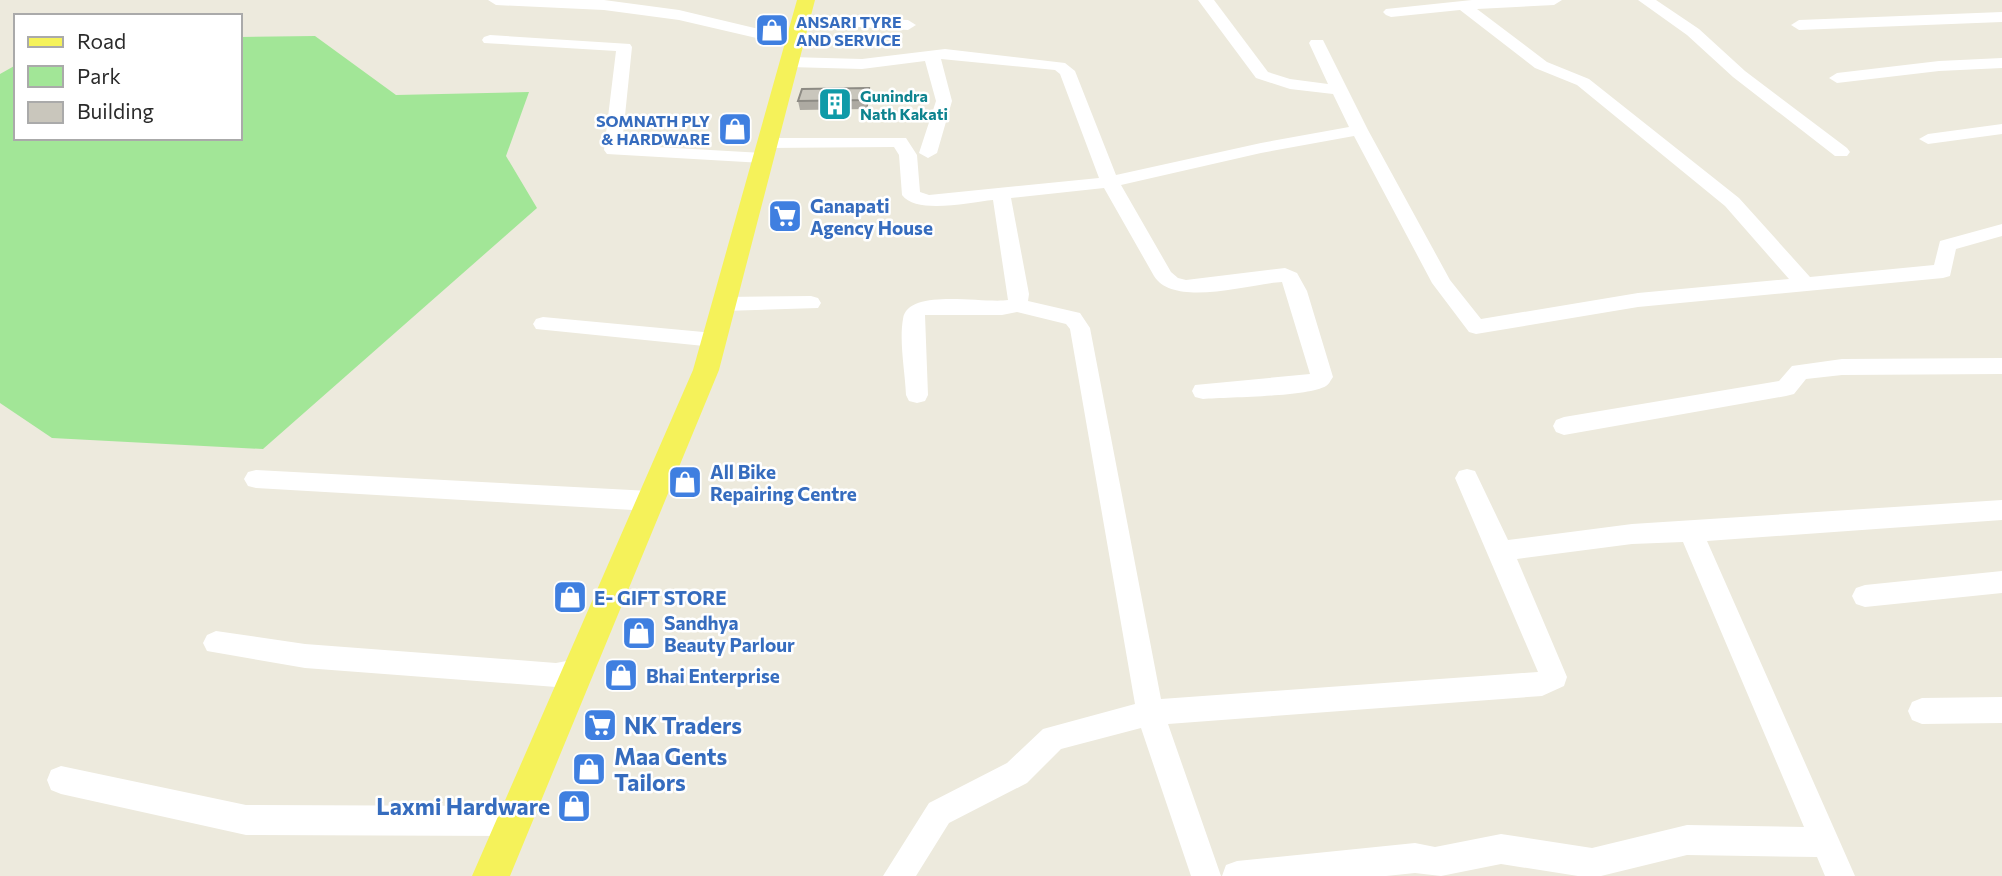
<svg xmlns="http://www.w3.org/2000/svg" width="2002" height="876" viewBox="0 0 2002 876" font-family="Commissioner,sans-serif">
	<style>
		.green { fill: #a2e697 }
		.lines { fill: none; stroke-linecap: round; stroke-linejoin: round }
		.minor { fill: #fff; fill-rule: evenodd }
		.major { fill: #f5f25a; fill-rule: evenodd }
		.wall { fill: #adaaa2 }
		.shaded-wall { fill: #8d8b84 }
		.building { fill: #c9c6bc; stroke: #8d8b84; stroke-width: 2 }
		.labels { text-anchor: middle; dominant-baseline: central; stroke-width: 5; stroke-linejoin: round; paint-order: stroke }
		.far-shop-label { font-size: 16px; font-weight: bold; fill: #366cbe; stroke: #fff; text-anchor: start }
		.far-culture-label { font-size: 16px; font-weight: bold; fill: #0d838f; stroke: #fff; text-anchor: start }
		.shop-label { font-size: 19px; font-weight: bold; fill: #366cbe; stroke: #fff; text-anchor: start }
		.near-shop-label { font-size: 23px; font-weight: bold; fill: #366cbe; stroke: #fff; text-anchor: start }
	</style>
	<rect width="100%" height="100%" fill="#edeadd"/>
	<!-- green -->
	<polygon class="green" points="315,36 396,95 529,92 506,156 537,208 263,449 52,438 0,403 0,74 16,65 16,138 240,138 240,37"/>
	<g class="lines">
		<!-- minor -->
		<g class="minor">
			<polygon points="488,0 604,0 679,10 801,39 803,42 795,47 679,20 604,10 496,5"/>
			<path d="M1198,0H1214L1268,72L1290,79L1328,84L1309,43L1311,40H1323L1368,130L1450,280L1481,319L1638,293L1789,279L1725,206L1577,85L1535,68L1460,10L1391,17L1386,15L1383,12L1386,9L1472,0H1562L1554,5L1477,9L1547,62L1589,79L1739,198L1810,277L1934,265L1940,241L2002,224V236L1956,249L1950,276L1943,278L1638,307L1476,334L1469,332L1432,283L1354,136L1261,153L1121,185L1171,272L1178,278L1186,280L1285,268L1297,273L1307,291L1333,377C1330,381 1330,383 1326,386C1308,397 1228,397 1203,399L1195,397L1192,391L1195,385L1310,374L1282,282C1249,284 1174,308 1154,276L1104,188L1011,198L1029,294L1028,301L1080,313L1090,328L1161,699L1538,672L1455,478L1459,471L1467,469L1475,471L1508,540L1632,524L2002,500V520L1707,541L1855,876H1825L1817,857L1687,855L1601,876H1578L1501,864L1441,876L1415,873L1386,876H1222L1226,865L1237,861L1415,843L1435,847L1501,834L1592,848L1687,825L1804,827L1683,542L1632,544L1517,559L1567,677L1564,686L1542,696L1168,724L1221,876H1191L1141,728L1061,749L1027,783L949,823L916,876H883L929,803L1007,763L1043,729L1135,704L1070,329L1066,324L1017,312L1002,315H925L928,395L925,401L917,403L909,401L906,395C905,371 899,342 903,319C907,287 984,304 1008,300L993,200C970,202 917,215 902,195L899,155L894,147L767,148L758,143L767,138H906L917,155L920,192L929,195L1099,178L1060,74L1055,70L941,59L952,101L937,153L928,158L919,153L936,101L925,61L862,69L789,67L781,62L789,57L862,59L945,49L1065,63L1075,71L1116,175L1261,143L1349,127L1333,94L1290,89L1256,78Z"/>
			<polygon points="1638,0 1656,0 1699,29 1745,71 1847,148 1850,152 1847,156 1835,156 1733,77 1687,35"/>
			<polygon points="2002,12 2002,22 1799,30 1791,25 1799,20"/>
			<polygon points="801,15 908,20 916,25 908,30 796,23 793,20"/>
			<polygon points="490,35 630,44 632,47 622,145 763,153 772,158 763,163 607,154 604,150 616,51 484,43 482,40 484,37"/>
			<polygon points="2002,58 2002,68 1939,71 1837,83 1829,78 1837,73 1939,61"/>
			<polygon points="2002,124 2002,134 1928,144 1919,139 1928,134"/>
			<polygon points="811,296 818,298 821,303 818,308 724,311 717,309 714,304 717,299 724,297"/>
			<polygon points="543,317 714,333 721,335 725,340 721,345 714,347 536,329 533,324 536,319"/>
			<polygon points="2002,358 2002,374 1842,375 1806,379 1794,394 1786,396 1564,435 1556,432 1553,426 1556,420 1564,417 1779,381 1792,366 1842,359"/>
			<polygon points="256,470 650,491 658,494 662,501 658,508 650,511 256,488 248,486 244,479 248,472"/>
			<polygon points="2002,571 2002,593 1865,607 1856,604 1852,596 1856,588 1865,585"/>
			<polygon points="216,631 305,644 556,663 577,659 586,662 590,671 586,680 556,687 305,668 207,651 203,643 207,635"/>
			<polygon points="2002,697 2002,723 1922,724 1912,720 1908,711 1912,702 1922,698"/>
			<polygon points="61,766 246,805 512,806 522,811 527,821 522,831 512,836 246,835 61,794 51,790 47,780 51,770"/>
		</g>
		<!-- major -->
		<polygon class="major" points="797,0 815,0 719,370 510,876 472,876 693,370"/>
	</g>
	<!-- wall -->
	<polygon class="wall" points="870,97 867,109 800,110 798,101"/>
	<!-- shaded-wall -->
	<polygon class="shaded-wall" points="869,88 870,97 867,109 866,100"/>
	<!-- building -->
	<polygon class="building" points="869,88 866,100 798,101 802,89"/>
	<!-- icons -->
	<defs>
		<g id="shop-square" transform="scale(1.75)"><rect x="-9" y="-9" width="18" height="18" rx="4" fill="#3f7fe0" stroke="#fff"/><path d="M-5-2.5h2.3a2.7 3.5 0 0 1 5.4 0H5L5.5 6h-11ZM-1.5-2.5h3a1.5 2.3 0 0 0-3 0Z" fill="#fff"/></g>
		<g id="building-square" transform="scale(1.75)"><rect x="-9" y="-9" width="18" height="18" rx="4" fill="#0f9aa8" stroke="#fff"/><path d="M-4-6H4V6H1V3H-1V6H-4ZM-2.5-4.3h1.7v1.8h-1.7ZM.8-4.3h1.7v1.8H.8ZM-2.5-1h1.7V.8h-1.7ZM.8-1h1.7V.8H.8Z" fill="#fff"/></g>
		<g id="supermarket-square" transform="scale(1.75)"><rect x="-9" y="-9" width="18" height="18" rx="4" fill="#3f7fe0" stroke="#fff"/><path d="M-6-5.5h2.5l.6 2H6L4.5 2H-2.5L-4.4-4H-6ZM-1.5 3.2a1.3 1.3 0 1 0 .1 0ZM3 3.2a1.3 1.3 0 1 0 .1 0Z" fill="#fff"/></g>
	</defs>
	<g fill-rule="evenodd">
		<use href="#shop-square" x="772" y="30"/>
		<use href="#building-square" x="835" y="104"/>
		<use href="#shop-square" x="735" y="129"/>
		<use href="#supermarket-square" x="785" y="216"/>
		<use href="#shop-square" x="685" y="482"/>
		<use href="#shop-square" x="570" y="597"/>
		<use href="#shop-square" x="639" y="633"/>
		<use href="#shop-square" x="621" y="675"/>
		<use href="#supermarket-square" x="600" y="725"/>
		<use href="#shop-square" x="589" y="769"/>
		<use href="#shop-square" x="574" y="806"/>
	</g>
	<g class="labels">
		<!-- far-shop labels -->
		<g class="far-shop-label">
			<text x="796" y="21">ANSARI TYRE<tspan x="796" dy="18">AND SERVICE</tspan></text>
			<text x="710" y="120" text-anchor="end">SOMNATH PLY<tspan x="710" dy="18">&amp; HARDWARE</tspan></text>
		</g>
		<!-- far-culture labels -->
		<g class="far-culture-label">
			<text x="860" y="95">Gunindra<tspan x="860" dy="18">Nath Kakati</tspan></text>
		</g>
		<!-- shop labels -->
		<g class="shop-label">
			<text x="810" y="205">Ganapati<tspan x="810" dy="22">Agency House</tspan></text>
			<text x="710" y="471">All Bike<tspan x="710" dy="22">Repairing Centre</tspan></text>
			<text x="594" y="597">E- GIFT STORE</text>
			<text x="664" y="622">Sandhya<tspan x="664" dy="22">Beauty Parlour</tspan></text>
			<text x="646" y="675">Bhai Enterprise</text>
		</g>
		<!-- near-shop labels -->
		<g class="near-shop-label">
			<text x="624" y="725">NK Traders</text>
			<text x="614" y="756">Maa Gents<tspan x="614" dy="26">Tailors</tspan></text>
			<text x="550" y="806" text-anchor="end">Laxmi Hardware</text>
		</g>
	</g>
	<!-- legend -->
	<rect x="14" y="14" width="228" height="126" fill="#ffffff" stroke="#aaaaaa" stroke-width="2"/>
	<rect x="28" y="37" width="35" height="10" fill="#f5f25a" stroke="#aaaaaa" stroke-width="2"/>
	<text x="77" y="49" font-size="21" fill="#2b2b2b">Road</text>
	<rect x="28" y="66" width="35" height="21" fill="#a2e697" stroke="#aaaaaa" stroke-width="2"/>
	<text x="77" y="84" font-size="21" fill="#2b2b2b">Park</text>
	<rect x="28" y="102" width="35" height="21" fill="#c9c6bc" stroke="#aaaaaa" stroke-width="2"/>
	<text x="77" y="119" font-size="21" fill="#2b2b2b">Building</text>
</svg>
